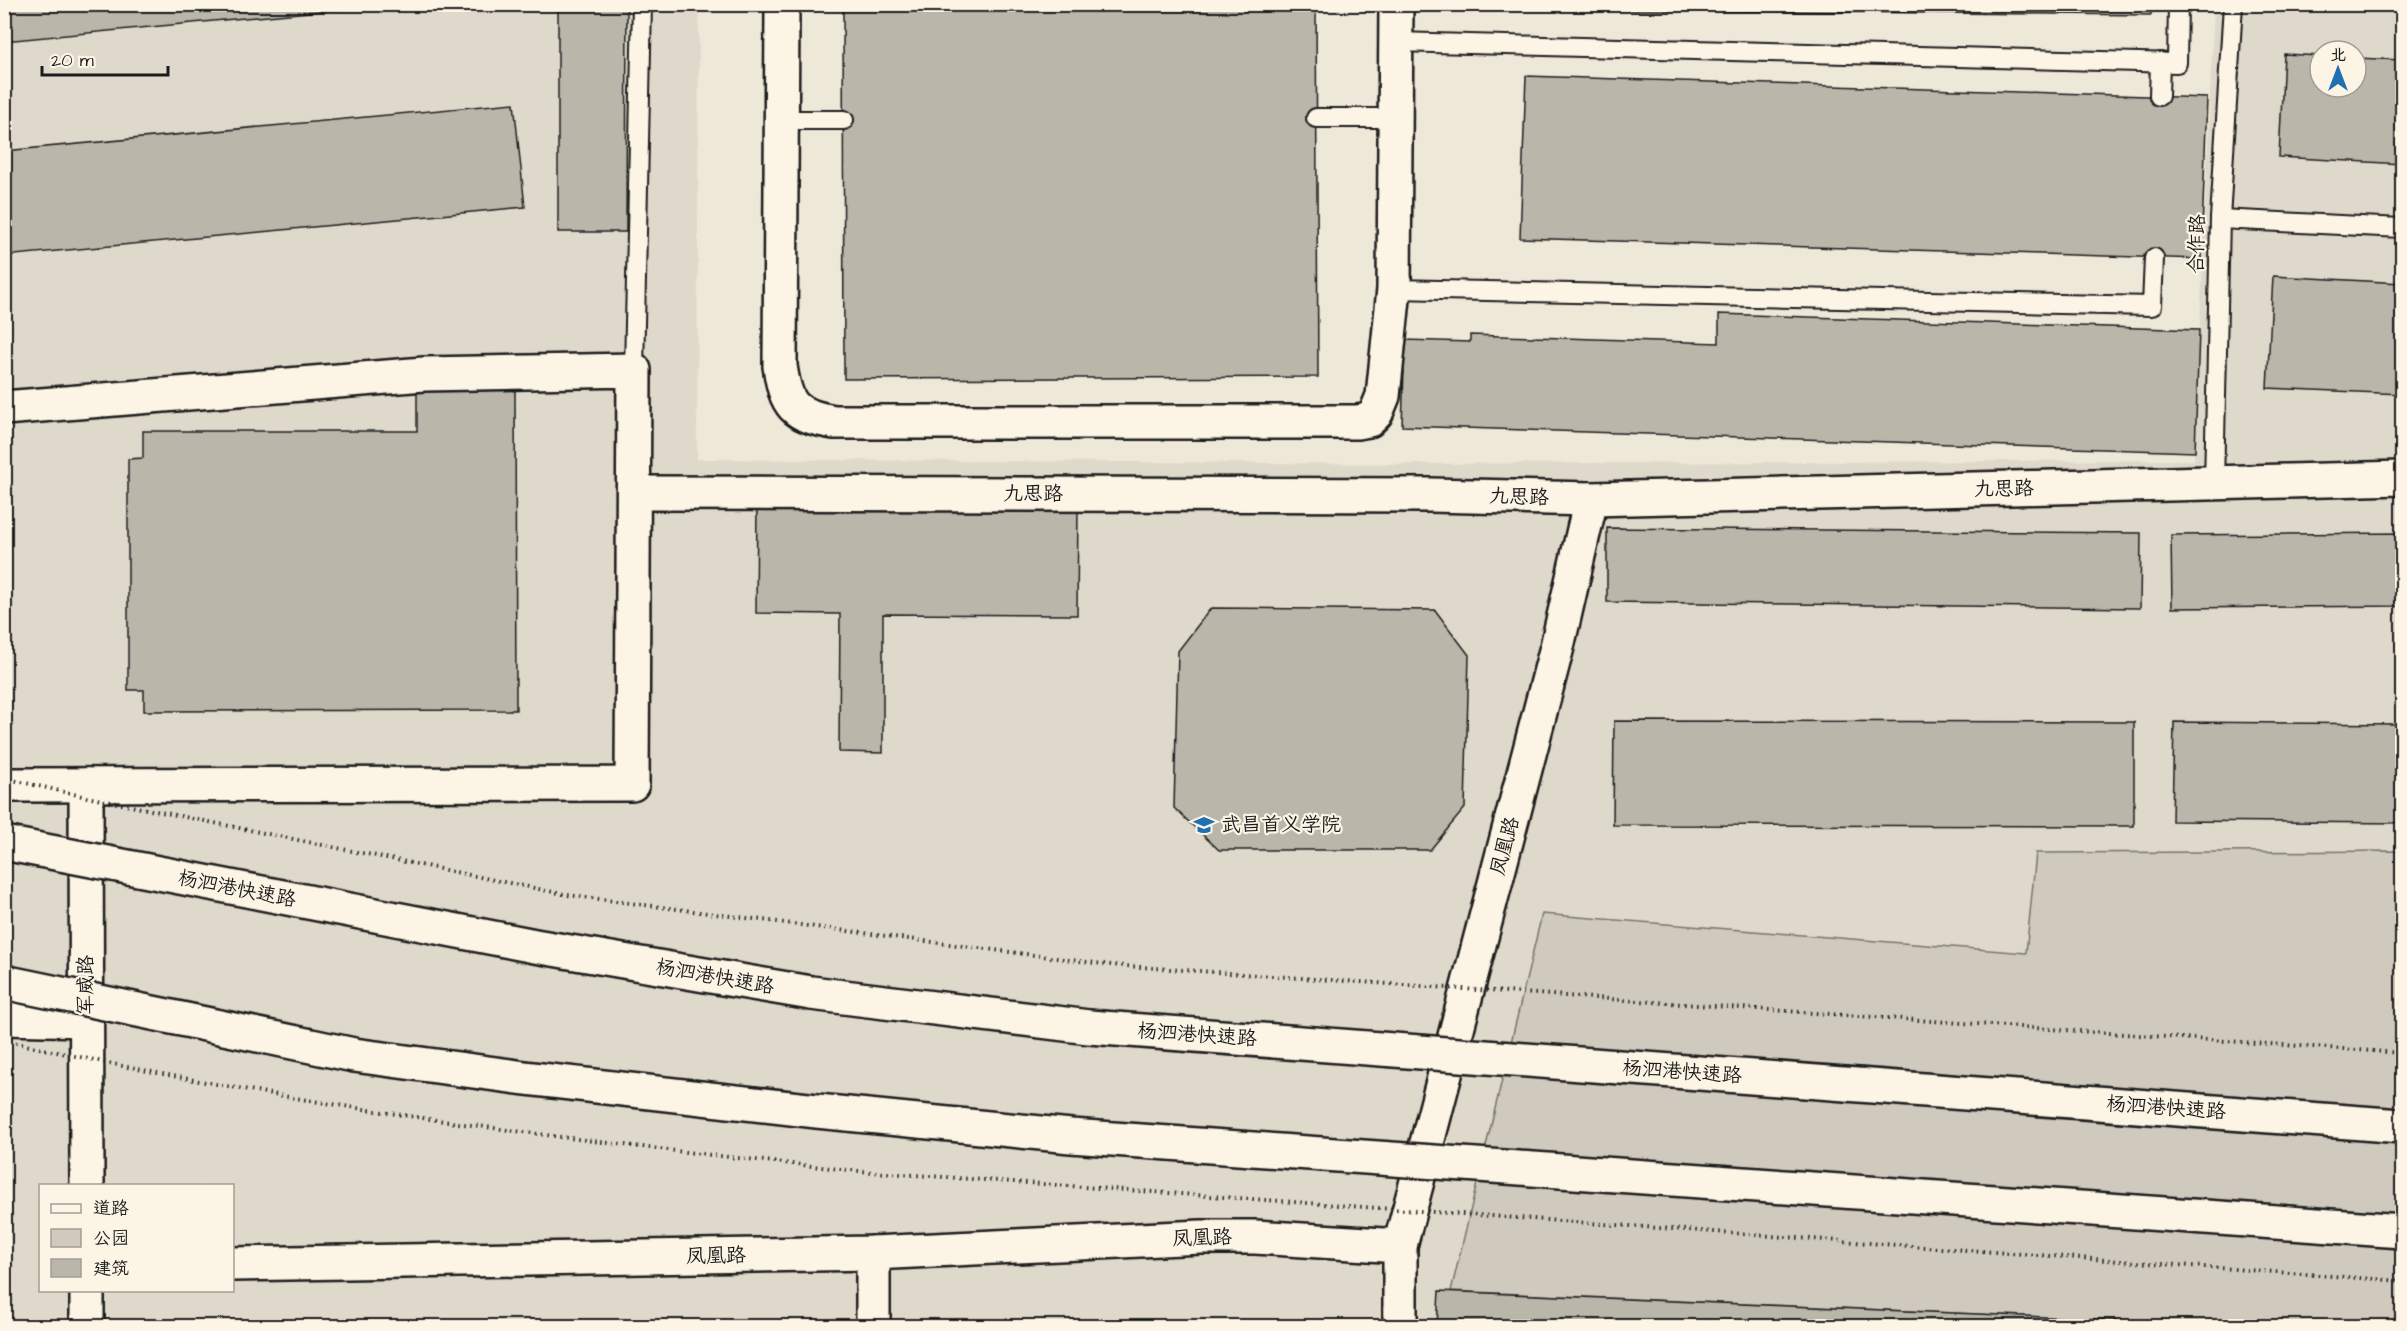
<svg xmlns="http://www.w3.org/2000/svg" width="2407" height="1331" viewBox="0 0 2407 1331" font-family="'Architects Daughter','LXGW WenKai TC',sans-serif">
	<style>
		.built { fill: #ded9cb; fill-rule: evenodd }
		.green { fill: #cfcabd; stroke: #76736c; stroke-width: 1.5 }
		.building { fill: #bab6aa; stroke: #1c1c1c; stroke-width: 1.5 }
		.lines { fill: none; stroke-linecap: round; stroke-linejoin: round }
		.lane-casing { stroke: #1c1c1c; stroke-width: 22 }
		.street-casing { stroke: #1c1c1c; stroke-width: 38 }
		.lane { stroke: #fcf5e5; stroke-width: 18 }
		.street { stroke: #fcf5e5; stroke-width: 33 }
		.highway-bridge-casing { stroke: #1c1c1c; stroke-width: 38; stroke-linecap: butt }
		.path-bridge { stroke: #1c1c1c; stroke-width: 4; stroke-dasharray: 1.5 4.5; stroke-linecap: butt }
		.highway-bridge { stroke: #fcf5e5; stroke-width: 33 }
		.labels { text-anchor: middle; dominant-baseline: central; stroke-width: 4.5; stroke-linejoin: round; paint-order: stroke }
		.street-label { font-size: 20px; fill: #1c1c1c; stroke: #fcf5e5 }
		.poi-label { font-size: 20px; fill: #1c1c1c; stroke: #fcf5e5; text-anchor: start }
	</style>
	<rect width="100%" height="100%" fill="#eee8d9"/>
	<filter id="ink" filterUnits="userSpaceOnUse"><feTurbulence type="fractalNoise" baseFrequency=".0167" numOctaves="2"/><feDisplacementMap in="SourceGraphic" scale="12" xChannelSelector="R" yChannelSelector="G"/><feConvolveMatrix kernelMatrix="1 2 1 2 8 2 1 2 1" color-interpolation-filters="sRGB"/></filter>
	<g filter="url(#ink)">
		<!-- built -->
		<path class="built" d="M5,5H699L697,459L1403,464L2194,460L2214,5H2402V1326H5ZM2320,51H2356V87H2320ZM40,1186H232V1290H40Z"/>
		<!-- green -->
		<polygon class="green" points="2402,851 2402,1326 2122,1326 2115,1320 1451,1291 1542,914 2026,953 2036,853"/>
		<!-- building -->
		<g class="building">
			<polygon points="4,4 393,4 4,41"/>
			<polygon points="558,4 627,4 626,232 558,232"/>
			<polygon points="843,4 1316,4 1318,377 844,379"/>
			<polygon points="1534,4 2151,4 2151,15 1534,9"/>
			<polygon points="2284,54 2320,56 2320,87 2356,87 2356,58 2402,60 2402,164 2279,157"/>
			<polygon points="1526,76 2207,98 2201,259 1520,238"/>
			<polygon points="514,103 525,207 4,256 4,151"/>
			<polygon points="2273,276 2402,283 2402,394 2267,388"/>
			<polygon points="1719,314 2199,330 2195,452 1402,426 1405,340 1470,342 1470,335 1719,343"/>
			<polygon points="417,389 515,389 516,710 144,711 144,690 128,690 128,459 143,458 143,431 417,431"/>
			<polygon points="757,503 1078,506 1077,615 883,614 883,753 839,752 840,614 756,613"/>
			<polygon points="1607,528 2141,533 2140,608 1607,602"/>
			<polygon points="2402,533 2402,606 2172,608 2171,535"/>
			<polygon points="1211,608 1435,610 1469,655 1465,808 1430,850 1219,850 1174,808 1178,651"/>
			<polygon points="1614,721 2134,722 2134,826 1613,825"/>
			<polygon points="2174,722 2402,724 2402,823 2172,821"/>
			<polygon points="1439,1291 2115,1320 2122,1326 1437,1326"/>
			<polygon points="365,1322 365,1326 244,1326 247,1323"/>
		</g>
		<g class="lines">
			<!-- lane casing -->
			<g class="lane-casing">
				<g id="lane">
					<polyline points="2401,4 2402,5"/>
					<polyline points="1396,42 2177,63 2178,4"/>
					<polyline points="2159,96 2160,62"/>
					<polyline points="1316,118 1395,118"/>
					<polyline points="781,120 844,120"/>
					<polyline points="2220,219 2402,228"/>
					<polyline points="1394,289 2152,306 2154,258"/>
					<polyline points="634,370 642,4"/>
					<polyline points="2214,484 2220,219 2233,4"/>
				</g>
			</g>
			<!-- street casing -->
			<g class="street-casing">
				<g id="street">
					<path d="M782,4L780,366C786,406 793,415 834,422H1357L1369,420L1376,413L1383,396L1394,289L1396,4"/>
					<polyline points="4,408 424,374 634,370 632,784 4,785"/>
					<polyline points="634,493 1431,495 1591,499 2402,478"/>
					<polyline points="86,785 87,1186"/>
					<polyline points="4,1018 86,1020"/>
					<polyline points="873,1253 873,1326"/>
					<polyline points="232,1264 873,1253 1201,1237 1255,1237 1400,1246"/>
					<polyline points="87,1290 87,1326"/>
					<polyline points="1400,1326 1400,1246 1557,647 1591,499"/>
				</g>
			</g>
			<!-- lane -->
			<use href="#lane" class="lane"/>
			<!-- street -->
			<use href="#street" class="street"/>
			<!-- highway-bridge casing -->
			<g class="highway-bridge-casing">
				<g id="highway-bridge">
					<polyline points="4,843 535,946 811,993 1089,1027 2402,1126"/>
					<polyline points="4,982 354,1055 525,1078 817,1111 1071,1136 2402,1231"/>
				</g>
			</g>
			<!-- path-bridge -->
			<g class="path-bridge">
				<polyline points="4,778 82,796 568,895 1111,965 2402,1053"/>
				<path d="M4,1040C286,1106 572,1141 859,1171L2402,1281"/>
			</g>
			<!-- highway-bridge -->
			<use href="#highway-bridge" class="highway-bridge"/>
		</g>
	</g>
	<!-- icons -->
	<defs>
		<g id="university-bare" transform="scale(1.62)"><path d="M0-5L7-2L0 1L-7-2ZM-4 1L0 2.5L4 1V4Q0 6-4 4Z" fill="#1f6fb2" stroke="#fcf5e5" stroke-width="2.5" paint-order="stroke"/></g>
	</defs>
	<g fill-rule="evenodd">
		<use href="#university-bare" x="1204" y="825"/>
	</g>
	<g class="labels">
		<!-- street labels -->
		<g class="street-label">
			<text transform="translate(2197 244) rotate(-88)">合作路</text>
			<text transform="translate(2004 489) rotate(-1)">九思路</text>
			<text x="1033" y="494">九思路</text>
			<text transform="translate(1519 497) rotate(2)">九思路</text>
			<text transform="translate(1505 846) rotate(-75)">凤凰路</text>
			<text transform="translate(237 889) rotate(11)">杨泗港快速路</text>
			<text transform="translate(715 977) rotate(10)">杨泗港快速路</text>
			<text transform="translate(86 985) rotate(-90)">军威路</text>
			<text transform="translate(1197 1035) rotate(4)">杨泗港快速路</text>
			<text transform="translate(1682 1072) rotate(4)">杨泗港快速路</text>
			<text transform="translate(2166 1108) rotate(4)">杨泗港快速路</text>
			<text transform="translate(1202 1238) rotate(-2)">凤凰路</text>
			<text transform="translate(716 1256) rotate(-1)">凤凰路</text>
		</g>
		<!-- poi labels -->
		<g class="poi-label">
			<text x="1221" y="825">武昌首义学院</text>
		</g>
	</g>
	<!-- margin -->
	<rect width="2407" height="1331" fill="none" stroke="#fcf5e5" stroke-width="24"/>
	<rect x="12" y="12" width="2383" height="1307" fill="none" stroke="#1c1c1c" stroke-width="2" filter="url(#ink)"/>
	<!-- legend -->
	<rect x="39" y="1184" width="195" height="108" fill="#fcf5e5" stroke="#a29e95" stroke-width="1.5"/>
	<rect x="51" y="1204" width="30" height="9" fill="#fcf5e5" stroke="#a29e95" stroke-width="1.5"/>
	<text x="93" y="1214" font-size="18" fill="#1c1c1c">道路</text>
	<rect x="51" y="1229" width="30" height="18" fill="#cfcabd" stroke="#a29e95" stroke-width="1.5"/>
	<text x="93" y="1244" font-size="18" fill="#1c1c1c">公园</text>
	<rect x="51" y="1259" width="30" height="18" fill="#bab6aa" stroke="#a29e95" stroke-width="1.5"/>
	<text x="93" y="1274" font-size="18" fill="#1c1c1c">建筑</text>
	<!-- north arrow -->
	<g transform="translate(2338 69)"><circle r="28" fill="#fcf5e5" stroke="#a29e95" stroke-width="1.5"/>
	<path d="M0-4.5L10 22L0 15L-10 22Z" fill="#1f6fb2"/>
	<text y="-9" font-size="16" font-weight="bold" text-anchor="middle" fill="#1c1c1c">北</text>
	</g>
	<!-- scale -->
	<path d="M42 66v9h126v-9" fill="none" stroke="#1c1c1c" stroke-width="3"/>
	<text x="51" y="66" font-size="18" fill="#1c1c1c" stroke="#fcf5e5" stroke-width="4.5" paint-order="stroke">20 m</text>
</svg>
